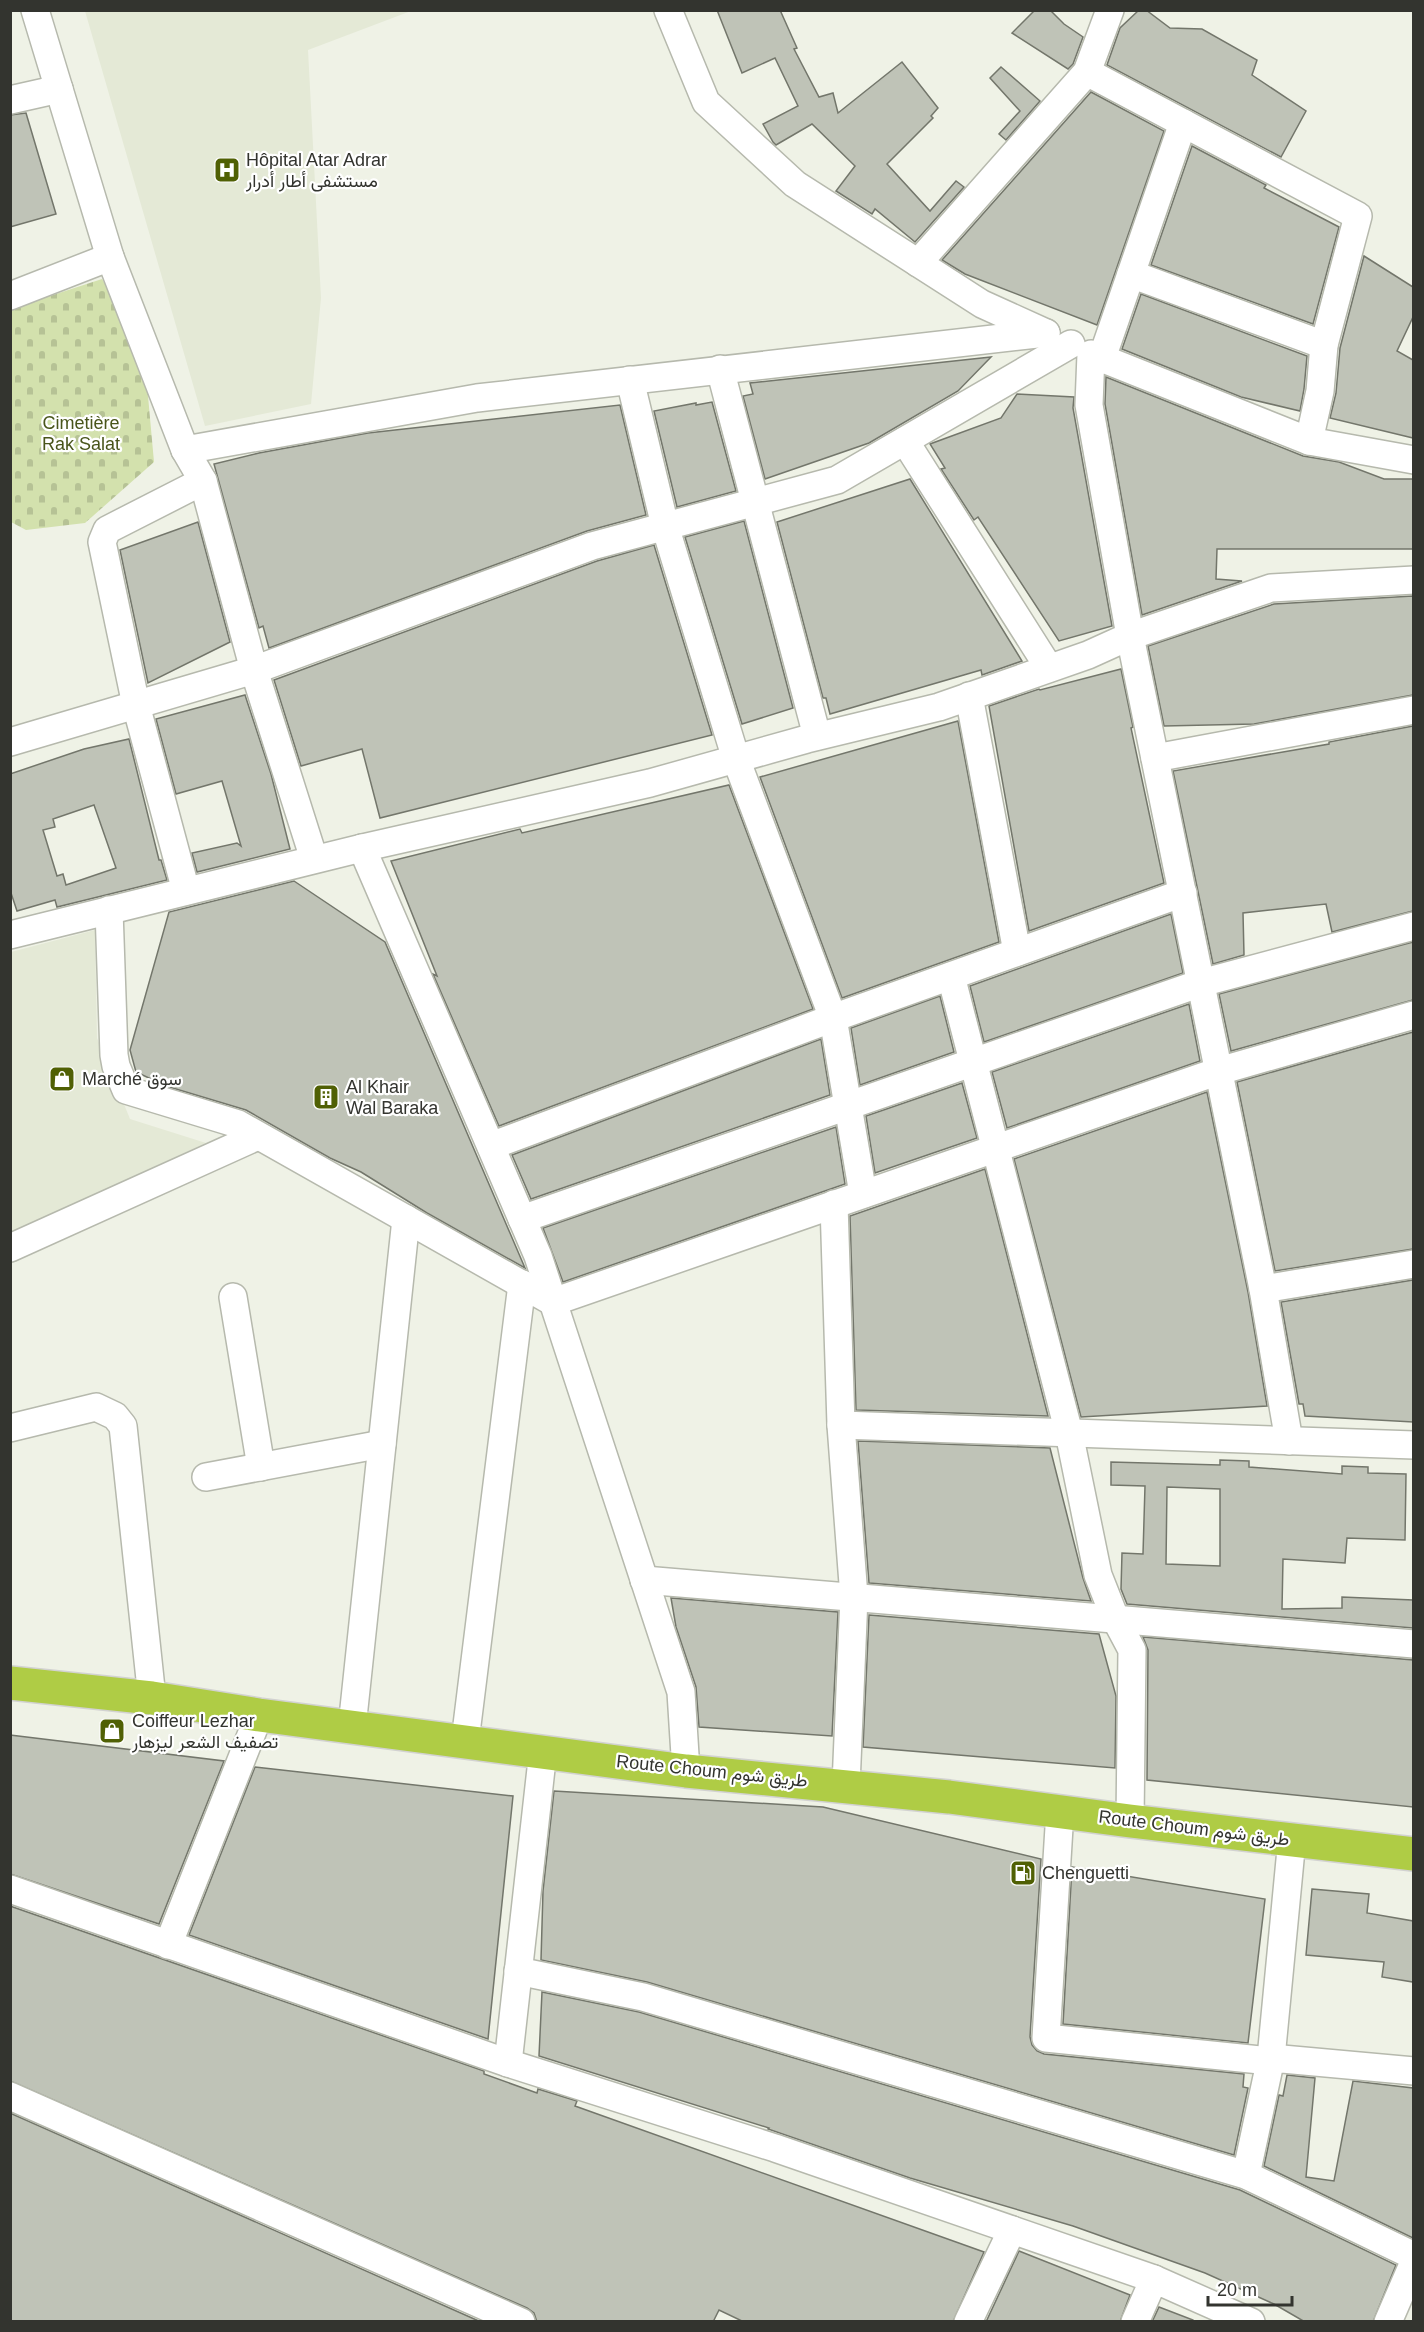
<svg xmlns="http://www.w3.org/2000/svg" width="1424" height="2332" viewBox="0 0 1424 2332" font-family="Arial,Vazirmatn,sans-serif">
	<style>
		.built { fill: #e4e9d6 }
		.cemetery { fill: url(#cemetery-stones) }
		.building { fill: #bfc3b7; stroke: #73766b; stroke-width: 1.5; fill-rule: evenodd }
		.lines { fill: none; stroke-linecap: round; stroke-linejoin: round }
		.street-casing { stroke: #b6b9ad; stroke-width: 30 }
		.highway-casing { stroke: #d2d2d1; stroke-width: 36 }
		.street { stroke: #fff; stroke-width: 27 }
		.highway { stroke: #afcc45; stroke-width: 33 }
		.labels { text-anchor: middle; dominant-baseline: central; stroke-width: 4.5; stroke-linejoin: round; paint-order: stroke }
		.poi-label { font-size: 18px; fill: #33342f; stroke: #fff; text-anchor: start }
		.park-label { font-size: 18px; fill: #49551b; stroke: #fff }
		.street-label { font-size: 18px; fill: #33342f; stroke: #fff }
	</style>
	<defs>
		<pattern id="cemetery-stones" width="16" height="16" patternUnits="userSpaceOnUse" patternTransform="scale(1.5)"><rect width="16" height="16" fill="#d3e1ad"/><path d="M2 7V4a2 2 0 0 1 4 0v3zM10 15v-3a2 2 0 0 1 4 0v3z" fill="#b6c295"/></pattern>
	</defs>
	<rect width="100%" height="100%" fill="#eff2e6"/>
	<!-- built -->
	<g class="built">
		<polygon points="85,11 411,11 308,50 321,298 311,404 205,426"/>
		<polygon points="95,930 97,1038 130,1119 206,1143 11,1233 11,952"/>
	</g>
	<!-- cemetery -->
	<polygon class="cemetery" points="102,279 143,341 154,462 85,523 26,530 11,522 10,309"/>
	<!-- building -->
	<g class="building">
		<polygon points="717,10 780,10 797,48 794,49 819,97 833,93 838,113 902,62 938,108 931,116 933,118 887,164 930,211 956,181 964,187 915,242 875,209 872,214 836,191 855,166 812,124 776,145 773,142 763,124 798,106 775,58 742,73"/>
		<polygon points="1035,10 1050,10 1064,24 1083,37 1073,64 1068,69 1012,33"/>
		<polygon points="1139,10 1146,10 1170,28 1202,29 1257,60 1252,75 1306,111 1281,157 1107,65 1120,28"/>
		<polygon points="1001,67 1040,101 1006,140 999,134 1020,111 990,78"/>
		<polygon points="1091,92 1164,131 1097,325 965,274 942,260"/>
		<polygon points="26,113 56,214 10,227 10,115"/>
		<polygon points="1192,146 1266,185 1264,188 1339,227 1313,324 1151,265"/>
		<polygon points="1364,256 1413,287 1413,317 1397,351 1413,360 1413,438 1330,418 1336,393 1340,348"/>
		<polygon points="1141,294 1307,356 1304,389 1300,411 1241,397 1122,349"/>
		<polygon points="991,357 958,391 869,443 765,479 743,396 753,394 750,383"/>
		<polygon points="1106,377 1303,456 1339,462 1384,479 1413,479 1413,549 1217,549 1216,579 1242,581 1142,615 1105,404"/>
		<polygon points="1017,394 1074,397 1073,408 1112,626 1059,641 978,517 974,520 941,469 945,468 930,444 1001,418"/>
		<polygon points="712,402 736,491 677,507 654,411 696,403 696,405"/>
		<polygon points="620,405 646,515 587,531 269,648 263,626 259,628 214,464 259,453 368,433"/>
		<polygon points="910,479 1022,661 982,675 981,670 830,714 826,698 823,698 777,522"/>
		<polygon points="744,521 793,708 742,724 685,537"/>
		<polygon points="198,522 230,642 148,683 120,550"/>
		<polygon points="654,545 712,735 380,818 362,749 301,766 274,680 597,561"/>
		<polygon points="1413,596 1413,695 1254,724 1164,726 1148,646 1274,604"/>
		<polygon points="1121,669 1133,727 1131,728 1164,883 1029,931 989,706 1039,689 1040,690"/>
		<polygon points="245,695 271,774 290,849 197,872 192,853 237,843 241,846 222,781 176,794 156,719"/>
		<polygon points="958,721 999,942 842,998 760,777"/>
		<polygon points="1413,726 1413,911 1332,932 1326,904 1243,913 1244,955 1213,964 1173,771 1329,744 1329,742"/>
		<path d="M129,739L159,860H161L167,880L57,907L55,900L17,911L10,890V774L84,749ZM94,805L116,868L66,885L63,874L57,876L43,830L55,827L53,819Z"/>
		<polygon points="729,785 813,1009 499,1126 433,974 437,976 391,861 520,829 522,833"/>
		<polygon points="294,881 385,942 525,1268 427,1213 361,1172 330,1158 246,1110 166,1086 136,1072 130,1050 169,912"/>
		<polygon points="1171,914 1183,973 984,1042 970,986"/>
		<polygon points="1413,942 1413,1000 1231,1051 1219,994"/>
		<polygon points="940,996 954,1052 860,1085 851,1028"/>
		<polygon points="1189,1004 1200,1061 1007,1128 992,1072"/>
		<polygon points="1413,1032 1413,1249 1275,1271 1237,1082"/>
		<polygon points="821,1039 830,1095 531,1199 512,1155"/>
		<polygon points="962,1083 977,1138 875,1173 866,1116"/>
		<polygon points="1207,1092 1248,1292 1267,1406 1081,1417 1014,1159"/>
		<polygon points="836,1127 845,1184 563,1282 543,1228"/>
		<polygon points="985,1169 1048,1416 856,1410 850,1216"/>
		<polygon points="1413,1280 1413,1422 1305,1416 1303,1404 1299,1404 1281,1302"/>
		<polygon points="858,1441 1050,1448 1083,1578 1091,1601 869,1583"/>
		<path d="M1220,1460L1249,1461V1467L1342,1474V1466L1368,1467V1473L1406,1474L1405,1540L1347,1538L1345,1563L1283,1559L1282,1609L1342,1608V1597L1413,1600V1628L1127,1604L1121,1589L1122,1553L1143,1554L1145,1486L1111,1485V1462L1220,1465ZM1167,1487L1220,1489V1566L1166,1564Z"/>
		<polygon points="671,1598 838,1612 832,1736 699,1727 696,1687 676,1627"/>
		<polygon points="869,1615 1099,1634 1116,1696 1115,1768 863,1747"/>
		<polygon points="1143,1637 1413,1660 1413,1807 1147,1780 1148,1650"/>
		<polygon points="10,1735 224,1761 159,1924 10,1874"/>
		<polygon points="255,1767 513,1796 488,2039 189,1935"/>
		<polygon points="554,1791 823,1807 1041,1859 1030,2037 1032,2045 1037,2051 1044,2054 1244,2074 1243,2087 1248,2088 1234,2155 647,1982 541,1960 543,1891"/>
		<polygon points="1072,1867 1265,1899 1248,2043 1063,2024"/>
		<polygon points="1312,1889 1369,1894 1367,1913 1413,1921 1413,1982 1382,1977 1384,1962 1306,1955"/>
		<polygon points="10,1906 484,2071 484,2074 537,2093 538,2089 577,2101 575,2106 984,2252 953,2322 744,2322 719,2310 713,2322 537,2322 534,2313 527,2308 10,2081"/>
		<polygon points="542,1992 639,2012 1240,2190 1396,2265 1373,2322 1305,2322 1274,2304 1205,2273 1073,2226 910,2178 768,2129 769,2128 539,2056"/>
		<polygon points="1287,2075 1315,2078 1306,2177 1334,2181 1353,2081 1413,2088 1413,2238 1264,2166 1279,2095 1283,2096"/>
		<polygon points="10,2113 481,2322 10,2322"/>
		<polygon points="1019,2251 1130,2295 1120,2322 986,2322"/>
		<polygon points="1159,2307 1193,2320 1193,2322 1152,2322"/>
	</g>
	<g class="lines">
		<!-- street casing -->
		<g class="street-casing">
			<g id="street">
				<polyline points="35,10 110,257 185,450 203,481 254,670 314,859"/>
				<polyline points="668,10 706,102 795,184 982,304 1046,333"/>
				<polyline points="1087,72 1358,216 1324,345 1320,391 1309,441"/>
				<polyline points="10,100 59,89"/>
				<polyline points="918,263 1087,72 1110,10"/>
				<polyline points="1131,274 1324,345"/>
				<polyline points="10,296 110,257"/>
				<polyline points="1102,358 1183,123"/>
				<polyline points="720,369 817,736"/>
				<polyline points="630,380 665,526 736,759 833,1018 863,1194"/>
				<polyline points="905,441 1049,668"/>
				<polyline points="185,450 477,398 1046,333"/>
				<polyline points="969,696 1017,952"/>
				<polyline points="10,742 254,670 592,546 837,480 1071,344"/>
				<polyline points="1155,758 1414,710"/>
				<polyline points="362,848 538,1256 681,1692 686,1771"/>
				<polyline points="186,891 136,705 102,542 107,530 203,481"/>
				<polyline points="109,910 114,1055 116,1066 126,1090 238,1124 553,1302 1219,1071 1414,1015"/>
				<polyline points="10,935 362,848 650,783 807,739 939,707 1088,655 1130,636 1271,588 1414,580"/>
				<polyline points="951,976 1069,1433 1098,1575 1115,1618 1132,1650 1130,1821"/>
				<polyline points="491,1146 833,1018 1183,893"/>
				<polyline points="834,1204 841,1425 854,1597 846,1785"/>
				<polyline points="522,1219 1201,983 1414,926"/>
				<polyline points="10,1248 258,1136"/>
				<polyline points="1263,1289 1414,1264"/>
				<polyline points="233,1297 261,1467"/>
				<polyline points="841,1425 1414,1445"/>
				<polyline points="10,1428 96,1407 115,1416 123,1426 152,1698"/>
				<polyline points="1289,1441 1263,1289 1130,636 1089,405 1091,354 1309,441 1414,460"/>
				<polyline points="206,1477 382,1444"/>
				<polyline points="644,1580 1414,1644"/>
				<polyline points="352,1727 406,1219"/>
				<polyline points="465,1741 522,1284"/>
				<polyline points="1060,1811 1046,2038 1270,2061"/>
				<polyline points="10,1889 508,2063 775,2148 1154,2279"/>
				<polyline points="168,1945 259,1715"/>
				<polyline points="518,1971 643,1997 1246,2175 1414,2256"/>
				<polyline points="1271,2058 1292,1839"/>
				<polyline points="508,2063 543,1751"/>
				<polyline points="10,2096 521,2322"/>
				<polyline points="1246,2175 1271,2058 1414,2071"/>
				<polyline points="968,2322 1012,2230"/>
				<polyline points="1135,2322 1154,2279 1251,2322"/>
				<polyline points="1388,2322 1414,2262"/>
			</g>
		</g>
		<!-- highway casing -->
		<g class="highway-casing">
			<polyline id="highway" points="10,1683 152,1698 259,1715 686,1771 949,1797 1130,1821 1414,1854"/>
		</g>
		<!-- street -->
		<use href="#street" class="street"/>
		<!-- highway -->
		<use href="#highway" class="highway"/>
	</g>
	<!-- icons -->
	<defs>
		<g id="hospital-square" transform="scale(1.35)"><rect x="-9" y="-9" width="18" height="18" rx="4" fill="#506004" stroke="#fff"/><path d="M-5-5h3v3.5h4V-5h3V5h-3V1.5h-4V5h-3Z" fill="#fff"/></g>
		<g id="shop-square" transform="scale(1.35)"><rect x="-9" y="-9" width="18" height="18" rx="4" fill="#506004" stroke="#fff"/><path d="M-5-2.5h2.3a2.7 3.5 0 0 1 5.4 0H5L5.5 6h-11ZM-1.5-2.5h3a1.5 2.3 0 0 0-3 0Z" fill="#fff"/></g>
		<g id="building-square" transform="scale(1.35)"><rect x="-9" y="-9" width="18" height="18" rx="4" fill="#506004" stroke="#fff"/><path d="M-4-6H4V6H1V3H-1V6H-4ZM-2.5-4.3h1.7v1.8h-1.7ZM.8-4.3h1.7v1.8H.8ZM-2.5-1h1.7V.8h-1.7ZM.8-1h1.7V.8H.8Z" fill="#fff"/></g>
		<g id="fuel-square" transform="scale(1.35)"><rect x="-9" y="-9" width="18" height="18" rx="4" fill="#506004" stroke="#fff"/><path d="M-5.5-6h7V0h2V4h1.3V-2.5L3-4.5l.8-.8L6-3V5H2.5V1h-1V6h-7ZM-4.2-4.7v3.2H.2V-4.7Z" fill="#fff"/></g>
	</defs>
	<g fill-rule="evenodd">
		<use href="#hospital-square" x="227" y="170"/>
		<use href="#shop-square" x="62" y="1079"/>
		<use href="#building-square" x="326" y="1097"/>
		<use href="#shop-square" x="112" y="1731"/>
		<use href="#fuel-square" x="1023" y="1873"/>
	</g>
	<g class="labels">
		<!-- poi labels -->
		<g class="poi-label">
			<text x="246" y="160">Hôpital Atar Adrar<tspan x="246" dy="21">مستشفى أطار أدرار</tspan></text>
			<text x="82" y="1079">Marché سوق</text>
			<text x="346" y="1087">Al Khair<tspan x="346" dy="21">Wal Baraka</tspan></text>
			<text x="132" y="1721">Coiffeur Lezhar<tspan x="132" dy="21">تصفيف الشعر ليزهار</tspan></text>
			<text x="1042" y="1873">Chenguetti</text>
		</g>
		<!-- park labels -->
		<g class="park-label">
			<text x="81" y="423">Cimetière<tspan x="81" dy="21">Rak Salat</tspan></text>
		</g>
		<!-- street labels -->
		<g class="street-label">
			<text transform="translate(712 1771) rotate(6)">Route Choum طريق شوم</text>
			<text transform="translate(1194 1828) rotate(7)">Route Choum طريق شوم</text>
		</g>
	</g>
	<!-- border -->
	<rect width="1424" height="2332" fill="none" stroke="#33342f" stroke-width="24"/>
	<!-- scale -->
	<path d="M1208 2296v9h84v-9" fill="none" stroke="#33342f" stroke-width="3"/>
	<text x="1217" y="2296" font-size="18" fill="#33342f" stroke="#ffffff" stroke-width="4.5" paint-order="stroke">20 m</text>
</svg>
